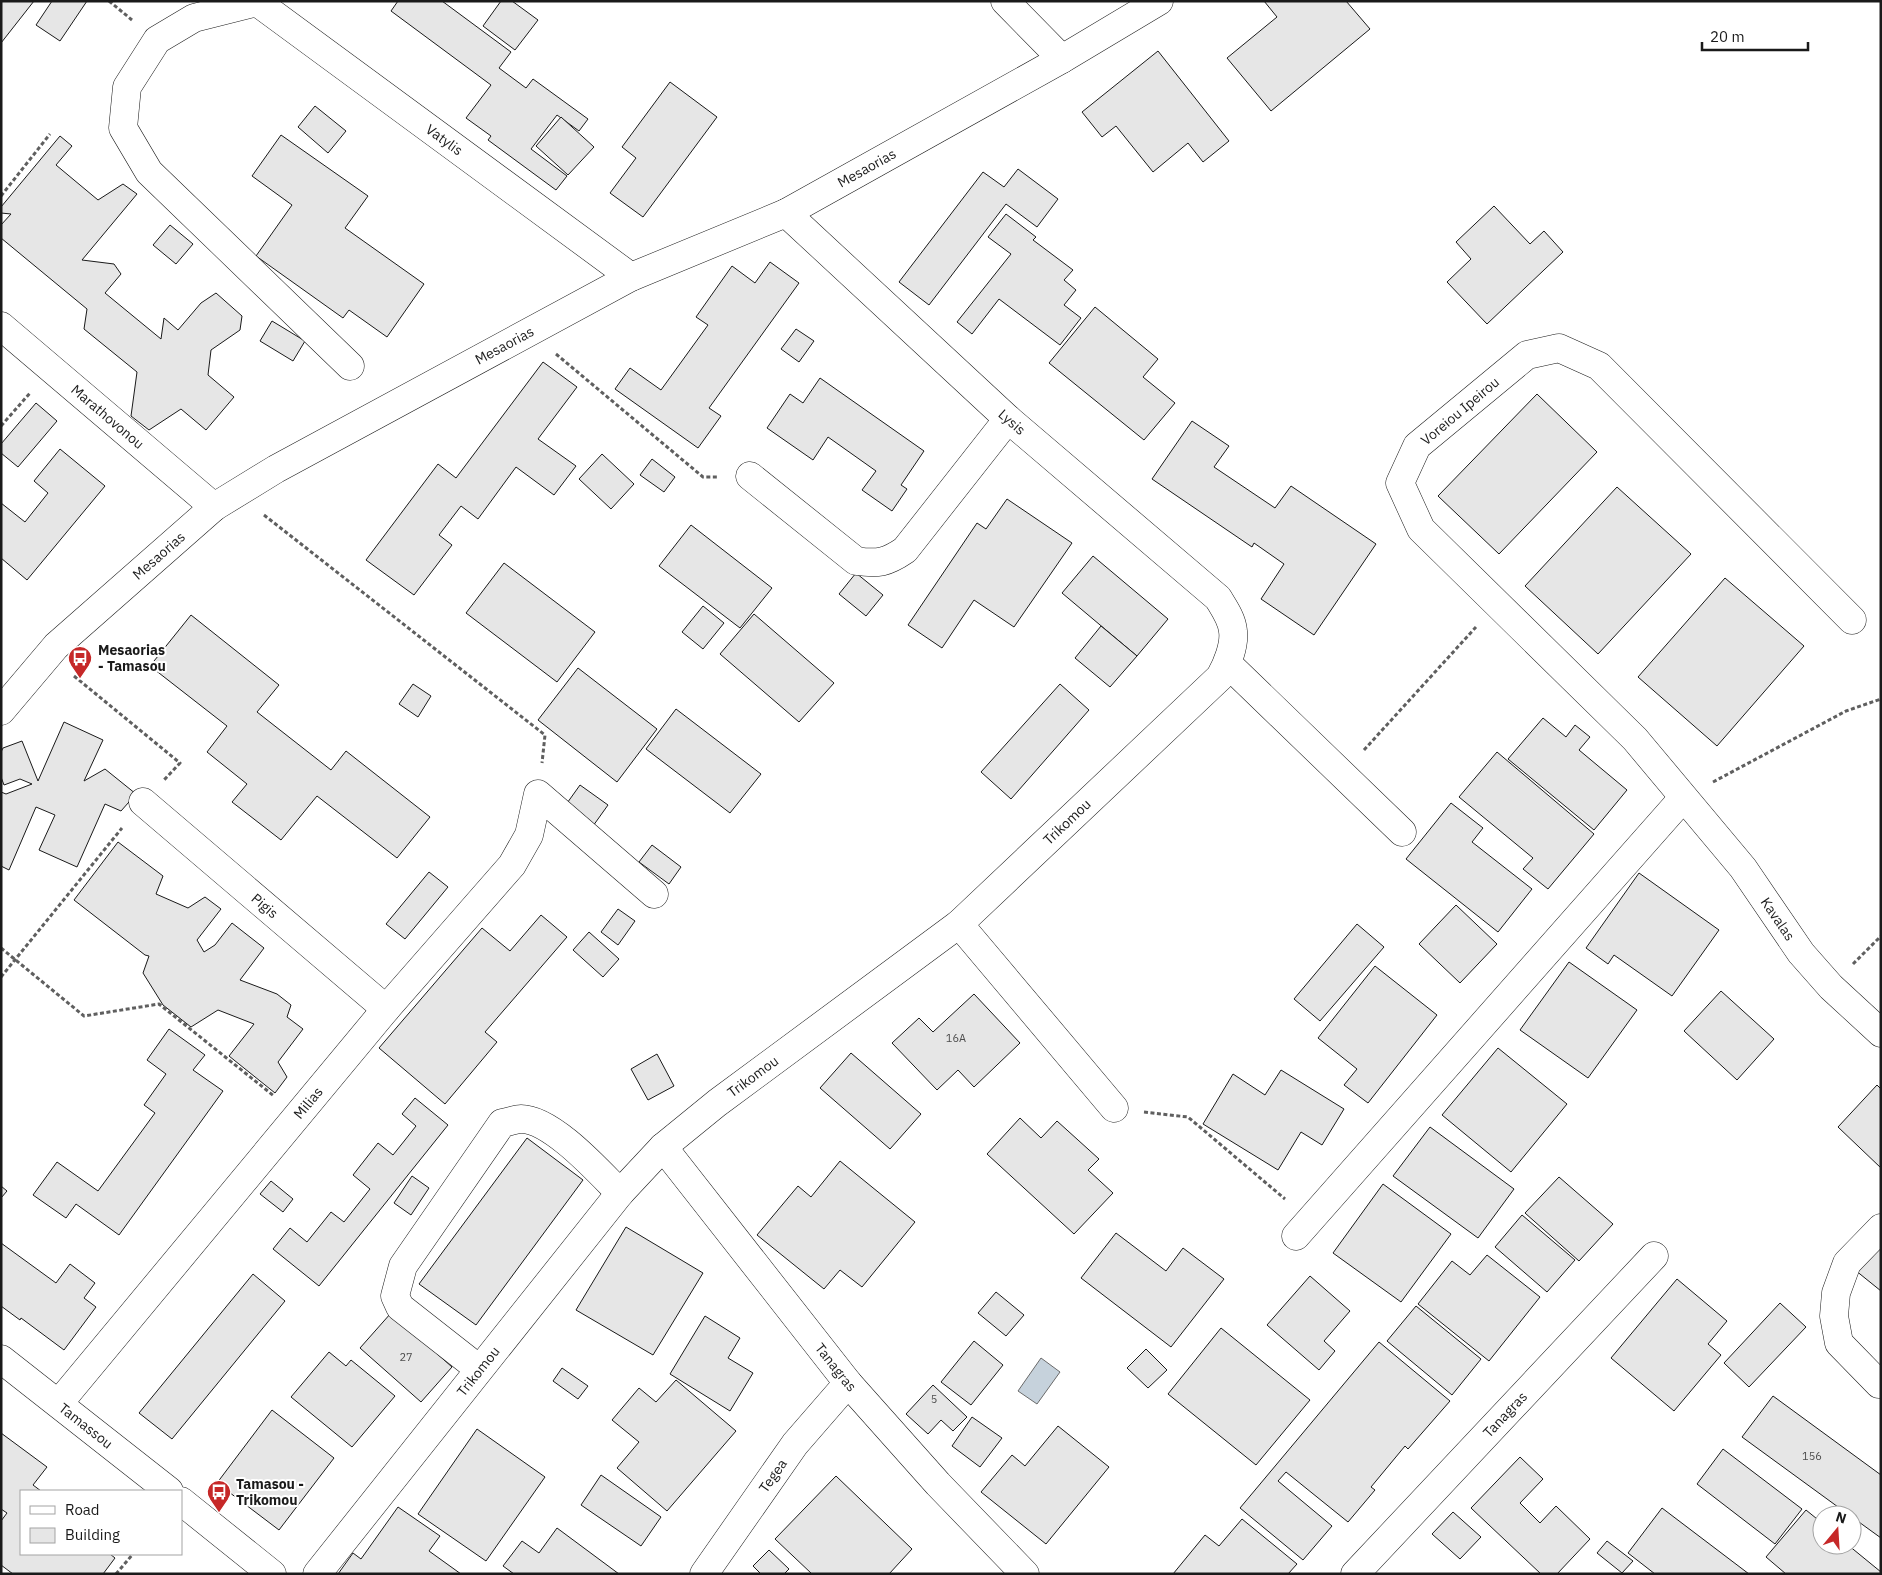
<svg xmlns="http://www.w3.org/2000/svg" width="1882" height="1575" viewBox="0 0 1882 1575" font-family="'IBM Plex Sans',sans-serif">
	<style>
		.water { fill: #c6d2dc; stroke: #6a6a6a }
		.building { fill: #e6e6e6; stroke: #1a1a1a }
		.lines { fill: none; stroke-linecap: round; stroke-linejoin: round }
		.minor-casing { stroke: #1a1a1a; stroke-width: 29 }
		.path { stroke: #5f5f5f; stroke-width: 3; stroke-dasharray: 4 2.5; stroke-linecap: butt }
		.minor { stroke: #fff; stroke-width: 28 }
		.labels { text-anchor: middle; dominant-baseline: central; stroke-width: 4; stroke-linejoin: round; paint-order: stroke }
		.number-label { font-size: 11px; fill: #4d4d4d }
		.street-label { font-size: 14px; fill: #1a1a1a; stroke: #fff }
		.poi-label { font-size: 14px; font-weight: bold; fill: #1a1a1a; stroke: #fff; text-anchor: start }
	</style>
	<rect width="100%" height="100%" fill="#fff"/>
	<!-- water -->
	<polygon class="water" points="1041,1358 1060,1372 1037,1404 1018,1391"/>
	<!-- building -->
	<g class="building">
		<polygon points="1,1 34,1 1,43"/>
		<polygon points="52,1 87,1 60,41 36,25"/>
		<polygon points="398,1 442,1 511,52 499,68 526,88 533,79 588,119 579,131 557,115 531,149 567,176 556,190 488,140 491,136 466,118 491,85 391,11"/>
		<polygon points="501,1 512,1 538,20 515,50 483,26"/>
		<polygon points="1264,1 1346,1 1370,29 1271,111 1227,58 1277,17"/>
		<polygon points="1158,51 1229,141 1203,162 1188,143 1153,172 1116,126 1102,137 1082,112"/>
		<polygon points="670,82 717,117 643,217 610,193 636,158 622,147"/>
		<polygon points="315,106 346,131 328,153 298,127"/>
		<polygon points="561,117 594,147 568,175 536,146"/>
		<polygon points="281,135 368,196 345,228 424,284 387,337 349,310 343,318 256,256 292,205 252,176"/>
		<polygon points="60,136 72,146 56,165 98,200 123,184 137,194 82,260 114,264 121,274 105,293 161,339 164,318 178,330 201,303 216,293 242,316 240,330 211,350 208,375 234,397 206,430 181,409 149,430 131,416 137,372 84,329 87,309 1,238 1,225 11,214 1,213 1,207"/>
		<polygon points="1018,169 1058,199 1037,227 1006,204 929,305 899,282 983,172 1004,187"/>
		<polygon points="1494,206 1530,244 1544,231 1563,252 1487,324 1447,282 1471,259 1456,242"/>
		<polygon points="1006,214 1036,237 1033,240 1073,270 1064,280 1076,290 1064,305 1081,318 1060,345 999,299 972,334 957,322 1011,254 988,237"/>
		<polygon points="170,225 193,244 176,264 153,245"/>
		<polygon points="770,262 799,283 709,408 721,416 698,448 615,389 630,368 661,390 708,325 696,317 732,266 755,283"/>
		<polygon points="1095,307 1158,359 1143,377 1175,403 1144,440 1049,363"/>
		<polygon points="272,321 305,341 293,361 260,341"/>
		<polygon points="796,329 814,341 799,362 781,349"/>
		<polygon points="543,362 577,387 538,439 576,466 554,495 516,467 478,519 461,506 439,535 452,545 414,595 366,560 438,464 456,478"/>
		<polygon points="820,378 924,451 901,485 907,489 892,511 862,490 876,471 828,437 813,460 767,428 790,394 803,403"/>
		<polygon points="1537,394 1597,452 1499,554 1438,496"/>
		<polygon points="36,403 57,421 18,467 1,453 1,444"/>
		<polygon points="1192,421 1229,446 1214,467 1275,508 1291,486 1376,544 1314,635 1261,599 1284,564 1254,543 1252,547 1152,479"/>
		<polygon points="60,449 105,486 27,580 1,558 1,503 25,522 48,493 34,481"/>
		<polygon points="602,454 634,484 611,509 579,479"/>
		<polygon points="652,459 675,477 664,492 640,475"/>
		<polygon points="1617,487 1691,554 1598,654 1525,586"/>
		<polygon points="1007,499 1072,543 1014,627 974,600 942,648 908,625 977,523 986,529"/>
		<polygon points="691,525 772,588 740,628 659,566"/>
		<polygon points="1093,556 1168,619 1137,656 1062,593"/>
		<polygon points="504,563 595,632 557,682 466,613"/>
		<polygon points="856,573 883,595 866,616 839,594"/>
		<polygon points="1725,578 1804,646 1717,746 1638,677"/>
		<polygon points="703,606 724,623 703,649 682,632"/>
		<polygon points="754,614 834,683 799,722 720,654"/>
		<polygon points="191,615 279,685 257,712 331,770 346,751 430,817 397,858 317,796 281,840 232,802 247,784 207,752 227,726 150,666"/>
		<polygon points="1101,626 1137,656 1110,687 1075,658"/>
		<polygon points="578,668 657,729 617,782 538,720"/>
		<polygon points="413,684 431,696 418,717 399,704"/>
		<polygon points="1060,684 1089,710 1011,799 981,772"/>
		<polygon points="676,709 761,774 730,813 646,749"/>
		<polygon points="1543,718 1566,737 1575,725 1590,737 1579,750 1627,790 1594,830 1508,759"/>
		<polygon points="64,722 103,740 84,781 105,769 136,794 121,811 105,804 77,867 39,850 55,815 36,807 9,870 1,866 1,792 6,794 32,784 20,779 4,785 1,777 1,752 3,748 22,741 38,781"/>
		<polygon points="1497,752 1594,834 1548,889 1523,869 1533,858 1459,797"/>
		<polygon points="580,785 608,805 593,826 565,806"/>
		<polygon points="1451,803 1483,828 1472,842 1532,889 1498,932 1406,859"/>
		<polygon points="118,842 163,876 156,894 188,908 205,897 221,909 197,940 204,952 215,945 232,923 264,948 240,980 277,994 291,1005 287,1017 303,1029 278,1062 287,1077 275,1093 229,1056 254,1024 218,1010 191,1027 163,1005 143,973 149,956 145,955 74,900"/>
		<polygon points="652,845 681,867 669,884 639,862"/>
		<polygon points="429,872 448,887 405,939 386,924"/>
		<polygon points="1639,873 1719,930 1672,996 1614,955 1608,964 1586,948"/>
		<polygon points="1456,905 1497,944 1460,983 1419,944"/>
		<polygon points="618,909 635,921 618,945 601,932"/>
		<polygon points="541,915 567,937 485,1032 497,1042 445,1104 379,1048 482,928 510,951"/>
		<polygon points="1357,924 1384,947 1320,1021 1294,999"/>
		<polygon points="589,932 619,959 603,977 573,950"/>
		<polygon points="1569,962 1637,1010 1588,1078 1520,1030"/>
		<polygon points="1375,966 1437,1015 1368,1103 1344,1085 1357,1069 1318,1038"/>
		<polygon points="1721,991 1774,1039 1737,1080 1684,1031"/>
		<polygon points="974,994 1020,1043 974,1087 958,1070 937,1090 892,1043 919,1018 933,1032"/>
		<polygon points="169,1029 205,1055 193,1070 223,1091 119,1235 76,1204 66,1218 33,1195 57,1162 98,1191 155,1113 144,1105 166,1074 147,1060"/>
		<polygon points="1498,1048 1567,1104 1511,1172 1442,1115"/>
		<polygon points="851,1053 921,1114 890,1149 820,1088"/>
		<polygon points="657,1054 674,1086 648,1100 631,1069"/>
		<polygon points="1281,1070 1344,1109 1322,1145 1301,1132 1278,1170 1203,1124 1233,1074 1265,1095"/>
		<polygon points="1877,1085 1881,1089 1881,1168 1838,1127"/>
		<polygon points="415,1098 448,1125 319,1286 273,1249 290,1228 307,1242 331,1212 344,1222 370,1189 353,1175 378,1143 393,1155 405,1140 416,1126 402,1114"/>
		<polygon points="1020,1118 1041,1138 1057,1121 1099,1159 1088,1170 1113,1193 1074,1234 987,1154"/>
		<polygon points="1430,1127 1514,1189 1478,1238 1393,1176"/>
		<polygon points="527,1138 583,1180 476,1325 419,1284"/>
		<polygon points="840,1161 915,1222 862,1287 840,1270 824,1289 757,1235 798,1186 811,1197"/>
		<polygon points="412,1176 429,1188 411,1215 394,1203"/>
		<polygon points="1559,1177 1613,1224 1579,1261 1525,1213"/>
		<polygon points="271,1181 293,1199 283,1212 260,1194"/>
		<polygon points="1383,1184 1451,1234 1401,1302 1333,1253"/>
		<polygon points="1,1186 7,1191 1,1198"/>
		<polygon points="1522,1215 1575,1260 1547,1292 1495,1247"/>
		<polygon points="626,1227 703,1273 653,1355 576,1310"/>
		<polygon points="1116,1233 1166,1271 1183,1248 1224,1279 1171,1347 1081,1278"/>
		<polygon points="1881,1240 1881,1291 1855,1270"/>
		<polygon points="1,1243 56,1283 70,1264 95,1283 84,1298 96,1307 64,1350 21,1318 20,1320 1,1306"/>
		<polygon points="1487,1255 1540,1297 1489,1361 1418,1304 1452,1261 1470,1275"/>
		<polygon points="253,1274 285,1301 172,1439 139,1413"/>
		<polygon points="1310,1276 1350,1311 1324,1341 1335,1351 1319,1370 1267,1325"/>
		<polygon points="1677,1279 1727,1321 1708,1344 1721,1355 1674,1411 1611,1358"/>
		<polygon points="996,1292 1024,1315 1006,1336 978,1313"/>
		<polygon points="1780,1303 1806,1327 1749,1387 1724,1363"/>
		<polygon points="1416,1306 1481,1359 1452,1395 1387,1341"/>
		<polygon points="391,1313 452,1367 421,1402 360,1348"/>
		<polygon points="705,1316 740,1338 728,1358 753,1373 730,1411 670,1374"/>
		<polygon points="1221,1328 1310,1400 1256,1465 1168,1394"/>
		<polygon points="974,1341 1003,1365 971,1405 941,1382"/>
		<polygon points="1379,1342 1450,1401 1408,1449 1405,1446 1371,1487 1375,1490 1348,1522 1286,1472 1278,1481 1332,1526 1303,1560 1240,1508"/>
		<polygon points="1146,1349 1167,1370 1148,1388 1127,1368"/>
		<polygon points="329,1352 346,1366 351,1360 395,1396 352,1447 291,1397"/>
		<polygon points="562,1368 588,1386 578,1399 553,1381"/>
		<polygon points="676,1380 736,1431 667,1511 617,1468 639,1442 612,1420 639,1388 656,1402"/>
		<polygon points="933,1385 967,1417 953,1431 941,1420 928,1434 906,1414"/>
		<polygon points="1773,1396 1881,1475 1881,1538 1852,1517 1852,1515 1849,1515 1742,1437"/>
		<polygon points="272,1410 334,1458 279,1530 217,1483"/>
		<polygon points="972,1417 1002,1438 980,1467 952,1446"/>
		<polygon points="1058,1426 1109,1467 1046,1544 981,1492 1012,1455 1025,1466"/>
		<polygon points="477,1429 545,1477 486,1561 418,1514"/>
		<polygon points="1,1433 47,1467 33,1485 41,1491 21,1491 21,1554 110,1554 115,1558 103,1574 13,1574 1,1565 1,1521 7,1513 1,1509"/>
		<polygon points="1723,1449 1802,1509 1775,1544 1697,1484"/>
		<polygon points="1520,1457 1543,1479 1520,1503 1540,1523 1556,1506 1590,1539 1557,1574 1541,1574 1471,1508"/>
		<polygon points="601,1475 661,1517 641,1546 581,1505"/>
		<polygon points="836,1476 912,1549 889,1574 812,1574 775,1539"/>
		<polygon points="398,1507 440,1536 429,1551 461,1574 338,1574 353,1553 361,1559"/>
		<polygon points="1662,1508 1749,1574 1655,1574 1628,1553"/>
		<polygon points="1806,1510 1822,1523 1822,1545 1848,1545 1881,1572 1881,1574 1786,1574 1766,1557"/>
		<polygon points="1453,1512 1481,1537 1460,1559 1432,1534"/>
		<polygon points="1242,1519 1297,1564 1288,1574 1173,1574 1205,1535 1219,1546"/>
		<polygon points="557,1528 619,1574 514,1574 503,1566 522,1541 539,1553"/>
		<polygon points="1607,1541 1633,1561 1622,1573 1597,1553"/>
		<polygon points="769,1550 789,1569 784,1574 761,1574 753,1566"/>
	</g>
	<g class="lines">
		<!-- minor casing -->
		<g class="minor-casing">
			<g id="minor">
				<polyline points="1005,1 1062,59"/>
				<path id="s1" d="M1,326L214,507"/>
				<path id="s2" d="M350,366L149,172L123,128L127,87L157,40L194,18L257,2L631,277"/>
				<path d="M750,476L856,561C878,564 886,563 905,550L1008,419"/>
				<path id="s3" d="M1852,620L1599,366L1559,348L1527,355L1417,446L1400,483L1421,529L1635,739L1743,868L1801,953L1831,987L1881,1033"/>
				<polyline points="1228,664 1402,832"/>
				<path id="s4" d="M1,711L56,646L214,507L276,469L631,277L786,213L1062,59L1159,1"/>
				<path id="s5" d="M143,802L386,1009"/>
				<polyline points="959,924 1114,1108"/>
				<path id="s6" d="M663,1147L848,1383L938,1484L1025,1574"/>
				<polyline points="1296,1236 1683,798"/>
				<path id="s7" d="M1,1359L169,1491"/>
				<path d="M479,1369L400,1307L395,1296L403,1266L502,1123C508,1122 516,1119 521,1119C552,1119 599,1172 620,1193"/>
				<polyline points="1879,1384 1839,1343 1834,1316 1836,1293 1847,1263 1881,1228"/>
				<path id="s8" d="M59,1403L386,1009L512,865L529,835L538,794L654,894"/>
				<polyline points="181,1501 272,1574"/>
				<path id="s9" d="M317,1574L620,1193L663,1147L717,1103L959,924L1220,677C1227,665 1235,645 1233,631C1232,619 1224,608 1218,598L1008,419L786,213"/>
				<path id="s10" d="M704,1574L795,1444L848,1383"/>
				<path id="s11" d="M1355,1574L1654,1256"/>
			</g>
		</g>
		<!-- path -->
		<g class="path">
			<polyline points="109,1 132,20"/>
			<polyline points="1,196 50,134"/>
			<polyline points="556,354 703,477 717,477"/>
			<polyline points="1,426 30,393"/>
			<polyline points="264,515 545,735 542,763"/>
			<polyline points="74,676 180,763 164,780"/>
			<polyline points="1364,750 1476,627"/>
			<polyline points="1713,782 1846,711 1881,699"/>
			<polyline points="1,948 84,1016 159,1004 274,1096"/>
			<polyline points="1853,964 1881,936"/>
			<polyline points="1,977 122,828"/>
			<polyline points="1144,1112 1188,1117 1285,1199"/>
			<polyline points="116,1574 133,1554"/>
		</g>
		<!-- minor -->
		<use href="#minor" class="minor"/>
	</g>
	<!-- icons -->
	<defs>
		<g id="bus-pin" transform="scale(1.25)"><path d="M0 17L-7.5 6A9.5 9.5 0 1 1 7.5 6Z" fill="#c62828" stroke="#fff"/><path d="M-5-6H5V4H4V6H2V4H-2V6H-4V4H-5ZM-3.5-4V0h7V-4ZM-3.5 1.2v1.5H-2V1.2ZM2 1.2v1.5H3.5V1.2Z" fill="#fff"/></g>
	</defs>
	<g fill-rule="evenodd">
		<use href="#bus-pin" x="80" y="658"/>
		<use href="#bus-pin" x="219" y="1492"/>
	</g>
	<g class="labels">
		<!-- number labels -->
		<g class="number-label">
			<text x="956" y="1038">16A</text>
			<text x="406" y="1357">27</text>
			<text x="934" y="1399">5</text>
			<text x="1812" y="1456">156</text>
		</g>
		<!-- street labels -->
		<g class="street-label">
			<text stroke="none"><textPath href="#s2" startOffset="768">Vatylis</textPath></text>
			<text stroke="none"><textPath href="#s4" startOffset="1032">Mesaorias</textPath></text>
			<text stroke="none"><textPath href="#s4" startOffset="628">Mesaorias</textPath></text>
			<text transform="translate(1460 411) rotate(-40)">Voreiou Ipeirou</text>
			<text stroke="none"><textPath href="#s1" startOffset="140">Marathovonou</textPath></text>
			<text transform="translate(1012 422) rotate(41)">Lysis</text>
			<text stroke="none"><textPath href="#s4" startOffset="222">Mesaorias</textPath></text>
			<text stroke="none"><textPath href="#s9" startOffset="1069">Trikomou</textPath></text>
			<text stroke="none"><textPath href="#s5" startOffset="160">Pigis</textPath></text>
			<text stroke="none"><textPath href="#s3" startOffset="1199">Kavalas</textPath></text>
			<text stroke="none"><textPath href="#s9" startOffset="664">Trikomou</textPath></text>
			<text stroke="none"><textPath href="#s8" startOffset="390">Milias</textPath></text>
			<text stroke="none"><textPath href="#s6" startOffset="280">Tanagras</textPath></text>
			<text stroke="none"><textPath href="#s9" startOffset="259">Trikomou</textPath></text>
			<text stroke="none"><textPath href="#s11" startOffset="219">Tanagras</textPath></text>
			<text stroke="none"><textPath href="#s7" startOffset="108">Tamassou</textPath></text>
			<text stroke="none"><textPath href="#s10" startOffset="120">Tegea</textPath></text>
		</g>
		<!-- poi labels -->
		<g class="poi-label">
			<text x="98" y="650">Mesaorias<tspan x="98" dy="16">- Tamasou</tspan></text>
			<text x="236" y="1484">Tamasou -<tspan x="236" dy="16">Trikomou</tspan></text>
		</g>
	</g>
	<!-- border -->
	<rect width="1882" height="1575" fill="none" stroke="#1a1a1a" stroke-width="5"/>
	<!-- legend -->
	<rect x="20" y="1490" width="162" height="65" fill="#ffffff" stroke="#a3a3a3"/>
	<rect x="30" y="1506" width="25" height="8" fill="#ffffff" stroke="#a3a3a3"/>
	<text x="65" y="1515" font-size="15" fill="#1a1a1a">Road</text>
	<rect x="30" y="1528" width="25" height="15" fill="#e6e6e6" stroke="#a3a3a3"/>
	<text x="65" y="1540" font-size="15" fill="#1a1a1a">Building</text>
	<!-- north arrow -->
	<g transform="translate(1837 1530) rotate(18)"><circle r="24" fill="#ffffff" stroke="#a3a3a3"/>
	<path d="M0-4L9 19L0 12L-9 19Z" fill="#c62828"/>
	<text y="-8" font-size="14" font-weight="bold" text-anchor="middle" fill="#1a1a1a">N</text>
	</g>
	<!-- scale -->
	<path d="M1702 42v8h106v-8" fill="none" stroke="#1a1a1a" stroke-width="2.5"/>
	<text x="1710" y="42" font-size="15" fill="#1a1a1a" stroke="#ffffff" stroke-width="4" paint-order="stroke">20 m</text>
</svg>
